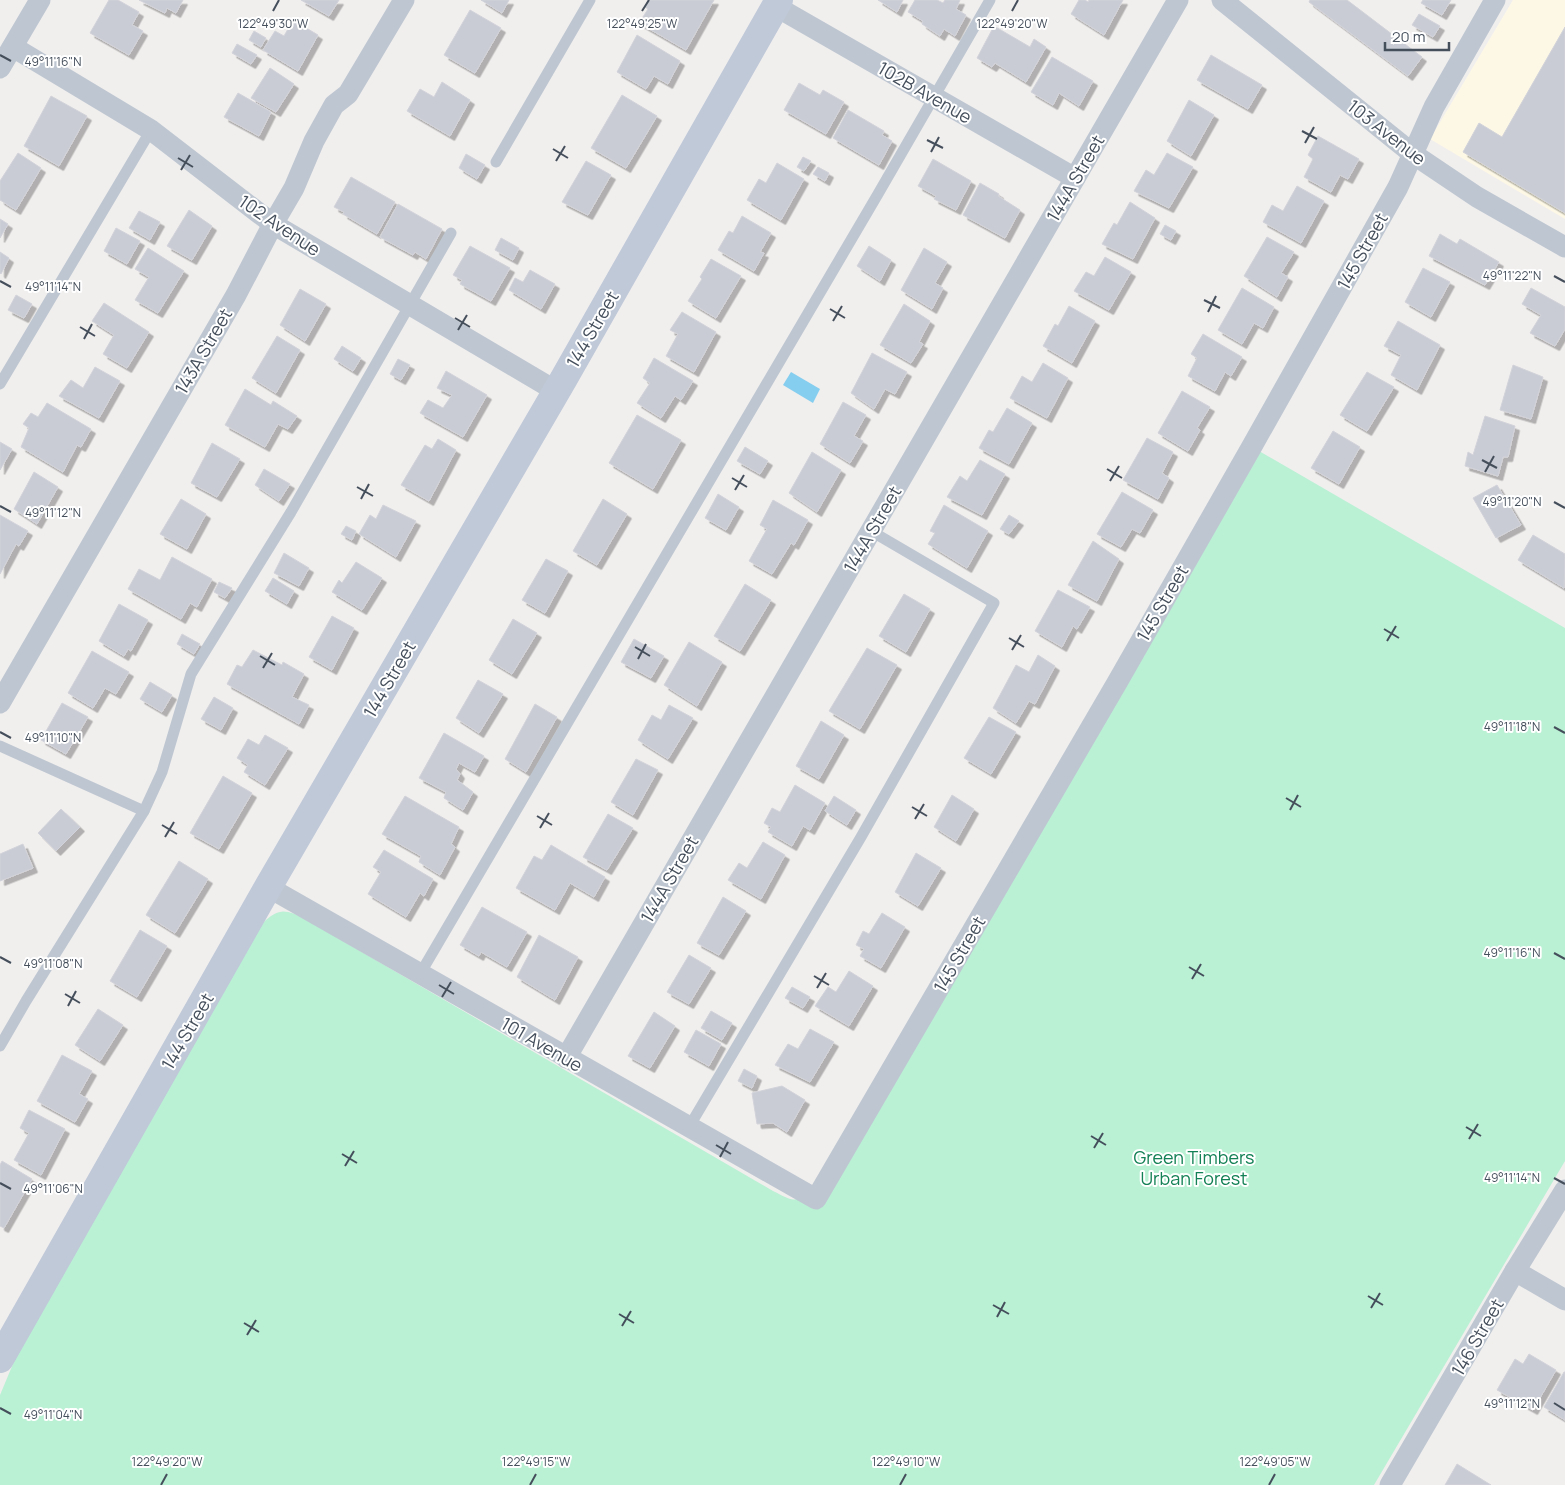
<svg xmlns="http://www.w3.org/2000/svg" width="1565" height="1485" viewBox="0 0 1565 1485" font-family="Manrope,sans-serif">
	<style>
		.commercial { fill: #fdf8e6 }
		.green { fill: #baf1d5 }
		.water { fill: #85ceef }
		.building { fill: #c9ccd4; stroke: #d2d3da; filter: url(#shadow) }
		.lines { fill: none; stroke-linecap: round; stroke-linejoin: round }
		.lane { stroke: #bec7d1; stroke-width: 11 }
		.street { stroke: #bec7d1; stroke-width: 21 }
		.secondary { stroke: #bfc9d8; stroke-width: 28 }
		.ticks { fill: none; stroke: #454f5c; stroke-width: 2 }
		.labels { text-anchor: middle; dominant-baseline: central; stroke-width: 4; stroke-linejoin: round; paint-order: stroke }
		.street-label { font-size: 18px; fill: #454f5c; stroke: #fff }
		.park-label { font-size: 18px; fill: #138155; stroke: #fff }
		.ticks-label { font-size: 12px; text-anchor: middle; fill: #454f5c; stroke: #fff; stroke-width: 4; stroke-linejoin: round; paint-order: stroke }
	</style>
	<defs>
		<filter id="shadow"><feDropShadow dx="4.5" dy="4.5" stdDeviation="0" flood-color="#0004"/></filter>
	</defs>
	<rect width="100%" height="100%" fill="#f1eeee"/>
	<!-- commercial -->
	<polygon class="commercial" points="1513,0 1565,0 1565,219 1430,139"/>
	<!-- green -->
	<path class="green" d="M1259,451L1565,628V1161L1374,1485H0V1395L23,1340L263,923C279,907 287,910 305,919L773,1191C792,1200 792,1204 810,1192Z"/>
	<!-- water -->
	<polygon class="water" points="791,372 820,389 813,403 783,385"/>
	<!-- building -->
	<g class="building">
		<polygon points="109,0 118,0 139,12 132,25 143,31 129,55 90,33"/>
		<polygon points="139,0 183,0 176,13 167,8 165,13"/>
		<polygon points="301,0 339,0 329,16"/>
		<polygon points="481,0 509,0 502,13"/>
		<polygon points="648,0 714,0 686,50 639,23 648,9 645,7"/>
		<polygon points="878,0 903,0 897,12"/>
		<polygon points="915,0 937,0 943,3 945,0 960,0 956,9 966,15 955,36 944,29 940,36 922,24 923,21 908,12"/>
		<polygon points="1079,0 1085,0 1088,2 1089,0 1123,0 1104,35 1071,14"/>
		<polygon points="1310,0 1347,0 1422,57 1408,76 1309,2"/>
		<polygon points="1423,0 1451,0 1442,15 1421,3"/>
		<polygon points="470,10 501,28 475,73 444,55"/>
		<polygon points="1419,14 1440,26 1433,37 1412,25"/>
		<polygon points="293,20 318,35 298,71 263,50 275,31 284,36"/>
		<polygon points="994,26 1030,47 1034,39 1046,47 1026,82 995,63 992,67 977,58"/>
		<polygon points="1565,27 1565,213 1463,152 1479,123 1502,137"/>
		<polygon points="254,31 266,38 261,47 249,40"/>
		<polygon points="637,35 680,61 668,84 654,76 646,89 617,72"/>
		<polygon points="237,44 257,55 251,64 232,53"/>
		<polygon points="1211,55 1262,85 1248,109 1197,80"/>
		<polygon points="1052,57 1093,81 1079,106 1059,93 1053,105 1031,92"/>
		<polygon points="270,68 294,84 276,112 251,98"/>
		<polygon points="442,82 470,100 450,136 407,111 420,89 434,97"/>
		<polygon points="799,83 820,95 823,90 844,102 826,134 784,110"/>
		<polygon points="238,93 271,112 259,136 224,117"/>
		<polygon points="622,95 657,116 626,168 591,148"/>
		<polygon points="51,96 87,116 59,166 24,146"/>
		<polygon points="1189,100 1214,115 1191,156 1167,141"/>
		<polygon points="848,110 884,131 882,135 892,141 879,165 833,138"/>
		<polygon points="1318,136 1359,159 1348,179 1340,175 1331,192 1304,177 1313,159 1308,155"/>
		<polygon points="18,153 41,168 16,210 0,200 0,181"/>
		<polygon points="1167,153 1193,167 1169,208 1134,191 1146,170 1154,175"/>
		<polygon points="466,154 485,165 477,179 459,168"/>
		<polygon points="803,157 811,161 804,171 797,167"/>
		<polygon points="933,159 971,181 956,210 934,199 936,196 918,186"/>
		<polygon points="586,161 611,175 588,215 562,202"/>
		<polygon points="777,163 804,179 781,220 747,200 759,179 766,183"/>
		<polygon points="818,167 829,173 825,181 813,174"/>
		<polygon points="351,177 395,202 377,234 343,214 344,212 334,207"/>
		<polygon points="980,183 999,194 998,196 1020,210 1005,238 963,215"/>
		<polygon points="1297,186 1324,201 1301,243 1263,222 1272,205 1283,211"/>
		<polygon points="1130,202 1155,218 1133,259 1102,244 1114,223 1117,225"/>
		<polygon points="398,204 442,229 426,259 415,252 413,255 380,237"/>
		<polygon points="189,210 212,226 192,260 167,246"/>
		<polygon points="139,211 160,222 150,240 129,228"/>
		<polygon points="742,216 771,233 760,252 764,253 754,271 718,250 729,231 733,233"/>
		<polygon points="0,219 8,224 0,238"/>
		<polygon points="1165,225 1176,231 1171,240 1160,234"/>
		<polygon points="116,228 140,241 127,264 104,251"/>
		<polygon points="1440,234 1457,244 1460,239 1499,262 1485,285 1429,256"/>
		<polygon points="1267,237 1294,252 1281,273 1288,277 1277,297 1244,276"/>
		<polygon points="501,238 519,248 513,260 495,250"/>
		<polygon points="470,246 510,268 491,301 460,284 462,280 453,275"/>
		<polygon points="869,246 891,260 880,281 857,266"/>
		<polygon points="148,248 184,271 158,313 135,300 149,277 135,269"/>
		<polygon points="924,248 947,262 935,283 943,288 932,309 901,290"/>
		<polygon points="0,252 9,258 1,274 0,273"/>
		<polygon points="1105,257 1131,272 1109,310 1074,291 1086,272 1094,276"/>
		<polygon points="711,259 741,276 716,318 688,301 702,279 700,277"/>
		<polygon points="1423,268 1450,282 1431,317 1405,302"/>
		<polygon points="530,270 555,284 541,309 509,290 515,278 523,282"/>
		<polygon points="1242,288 1274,307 1263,328 1254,323 1242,344 1218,330"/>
		<polygon points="1531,288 1565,307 1565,329 1555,346 1530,333 1541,315 1522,304"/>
		<polygon points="300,289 326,304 305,341 280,325"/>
		<polygon points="16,295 32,304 24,318 8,310"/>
		<polygon points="104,303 149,332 127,368 103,354 114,335 92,321"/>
		<polygon points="904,304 930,321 919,342 923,344 911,363 880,345"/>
		<polygon points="1069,306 1095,321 1072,363 1043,346 1055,324 1058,326"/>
		<polygon points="682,312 716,332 694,372 666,356 678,334 670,330"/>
		<polygon points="1398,321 1440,345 1417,390 1391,375 1401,355 1384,346"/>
		<polygon points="1203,334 1242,357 1231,376 1225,372 1215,391 1188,376 1197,358 1191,354"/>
		<polygon points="277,336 300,350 276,393 252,378"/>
		<polygon points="342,346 361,358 353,371 334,359"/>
		<polygon points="872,353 907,372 895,394 885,389 874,409 851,393"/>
		<polygon points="654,358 693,381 681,400 675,396 661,418 637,403 650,383 643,378"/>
		<polygon points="398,359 410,365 401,380 390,374"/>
		<polygon points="1043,363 1068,378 1047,418 1010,398 1022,376 1032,382"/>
		<polygon points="1513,365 1543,377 1531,419 1500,410"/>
		<polygon points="95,367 120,381 99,418 59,396 71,380 83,388"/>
		<polygon points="446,371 487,395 463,437 420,413 428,400 443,408 452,395 437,388"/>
		<polygon points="1367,372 1394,387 1367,431 1340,415"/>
		<polygon points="245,389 271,405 273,401 297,416 288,429 278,424 265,447 225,425"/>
		<polygon points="1182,391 1210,407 1197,428 1200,430 1188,451 1158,433"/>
		<polygon points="843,402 866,415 854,436 863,441 850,463 820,444"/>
		<polygon points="47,403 91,429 81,447 77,445 63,472 21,447 29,428 23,424 31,413 38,417"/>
		<polygon points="1007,408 1032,423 1009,464 979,448 989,430 993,432"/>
		<polygon points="637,415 681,440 653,489 609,463"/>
		<polygon points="1485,416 1515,426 1508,457 1503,457 1498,476 1465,466 1468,452 1473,455"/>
		<polygon points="1333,431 1360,447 1339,484 1311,468"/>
		<polygon points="1147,438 1173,452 1162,473 1169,478 1158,499 1123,480"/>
		<polygon points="438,439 456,450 429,501 401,485 425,445 432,449"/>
		<polygon points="0,442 12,449 0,470"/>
		<polygon points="212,443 240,459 217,497 191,483"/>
		<polygon points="745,447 768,461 760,474 737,461"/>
		<polygon points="812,452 841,470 817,512 789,493"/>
		<polygon points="980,460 1005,474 982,515 947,497 960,476 967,481"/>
		<polygon points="264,469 290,484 279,501 255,485"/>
		<polygon points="34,472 58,487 37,524 14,509"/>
		<polygon points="1497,485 1521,525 1496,538 1473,498"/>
		<polygon points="1122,492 1153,510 1140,533 1132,529 1121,547 1097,534"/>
		<polygon points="718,494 739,507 726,530 705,518"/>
		<polygon points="181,499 206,514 187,549 160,534"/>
		<polygon points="603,499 627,514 597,565 573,551"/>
		<polygon points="773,500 808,520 794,545 791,543 772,574 749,561 767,529 760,525"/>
		<polygon points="383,505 416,521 396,557 359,534 370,515 376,519"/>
		<polygon points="944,505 988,531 967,568 928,544 935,533 930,531"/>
		<polygon points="0,515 28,531 19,546 16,544 0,574"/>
		<polygon points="1009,515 1019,521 1009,534 1000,529"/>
		<polygon points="346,526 356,531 352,540 341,534"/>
		<polygon points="1533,535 1565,554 1564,588 1518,560"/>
		<polygon points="1093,541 1119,559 1097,601 1068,585"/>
		<polygon points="284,553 309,568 299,586 274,573"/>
		<polygon points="172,557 212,579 197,607 190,603 181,619 128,589 139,569 160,580"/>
		<polygon points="546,559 568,571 545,613 522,600"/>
		<polygon points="356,562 382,578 362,610 332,592 339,580 342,583"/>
		<polygon points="273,578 294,591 287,604 265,591"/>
		<polygon points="219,582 232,588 225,598 214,592"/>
		<polygon points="745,584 771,600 740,651 714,636"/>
		<polygon points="1058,590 1090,607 1077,629 1073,626 1062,647 1035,631"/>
		<polygon points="904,594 930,609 906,652 879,636"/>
		<polygon points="119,604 148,620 131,651 128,649 124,656 99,641"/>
		<polygon points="332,616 354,628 332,670 309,657"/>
		<polygon points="513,619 537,633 512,674 489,660"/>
		<polygon points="182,634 200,644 194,654 177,644"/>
		<polygon points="634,639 664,656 651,678 621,662"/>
		<polygon points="689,642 722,662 697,706 664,685"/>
		<polygon points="867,648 897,665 860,729 829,711"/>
		<polygon points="253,650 282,665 283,662 304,674 292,697 309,705 299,724 227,684 237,665 242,667"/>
		<polygon points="92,651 129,672 116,694 105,688 93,708 68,693"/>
		<polygon points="1038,655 1055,666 1035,704 1029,701 1016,723 993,708 1016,665 1029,672"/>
		<polygon points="478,680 503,694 479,733 456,718"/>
		<polygon points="150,682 172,695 162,712 140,699"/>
		<polygon points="214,697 233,708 221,730 201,719"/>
		<polygon points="62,703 88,717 66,754 41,740"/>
		<polygon points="535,704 557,717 526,772 505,759"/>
		<polygon points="669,705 693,718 668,759 638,740 652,715 661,720"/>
		<polygon points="989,717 1016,732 991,774 964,758"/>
		<polygon points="821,721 844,735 819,779 796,766"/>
		<polygon points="444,733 484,756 475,772 459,763 456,769 460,774 457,780 473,792 463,810 444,798 446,792 419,778"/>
		<polygon points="265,735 288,748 265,785 244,772 248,765 237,758 248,739 259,745"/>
		<polygon points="636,759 658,770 633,815 611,802"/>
		<polygon points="223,776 252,793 219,849 190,833"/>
		<polygon points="795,785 825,803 810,830 803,826 792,846 768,832 771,827 764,823 772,808 780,812"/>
		<polygon points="952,795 974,809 956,841 934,827"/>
		<polygon points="405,796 459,827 451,844 455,847 440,875 419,862 421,856 382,834"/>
		<polygon points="834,796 856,810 847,825 825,811"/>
		<polygon points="61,809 80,827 56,851 38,833"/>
		<polygon points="608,814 633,828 607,870 583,857"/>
		<polygon points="763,842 785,855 761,899 728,880 739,863 747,868"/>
		<polygon points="23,844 33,868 0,881 0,854"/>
		<polygon points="551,845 605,877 594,897 570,883 555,910 516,888 534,856 542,860"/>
		<polygon points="384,850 433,879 424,896 420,893 406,917 368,894 381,872 373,867"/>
		<polygon points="916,853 941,868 918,906 895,892"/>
		<polygon points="179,861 208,879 175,933 146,915"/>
		<polygon points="723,897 746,911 719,955 697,943"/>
		<polygon points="482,907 527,932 507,967 481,952 479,956 460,945"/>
		<polygon points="882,913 905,927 881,968 860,956 864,949 856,945 863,931 869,934"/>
		<polygon points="140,930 167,946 137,997 110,981"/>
		<polygon points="539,935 578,957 555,1000 517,977"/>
		<polygon points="689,955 711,968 689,1004 667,992"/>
		<polygon points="849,971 873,986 849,1026 815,1006 828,987 836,992"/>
		<polygon points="792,987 810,997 803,1008 785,998"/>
		<polygon points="98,1009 123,1025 100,1061 75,1045"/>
		<polygon points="711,1011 732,1023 722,1040 701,1028"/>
		<polygon points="654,1012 675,1026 650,1068 628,1056"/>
		<polygon points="810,1029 834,1042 810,1082 775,1065 788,1044 798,1049"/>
		<polygon points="696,1030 721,1044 709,1066 684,1052"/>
		<polygon points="62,1055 92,1071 79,1094 88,1099 75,1122 37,1101"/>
		<polygon points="744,1069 757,1076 752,1088 738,1081"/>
		<polygon points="782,1086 805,1100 787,1132 773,1123 757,1124 752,1093"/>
		<polygon points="29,1110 65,1129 41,1175 14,1160 29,1133 20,1128"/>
		<polygon points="2,1161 32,1179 4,1228 0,1226 0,1165"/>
		<polygon points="1529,1354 1556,1370 1533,1410 1497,1390 1515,1359 1523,1364"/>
		<polygon points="1564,1372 1565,1372 1565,1420 1544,1407"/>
		<polygon points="1457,1464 1491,1485 1445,1485"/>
	</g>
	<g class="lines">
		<!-- lane -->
		<g class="lane">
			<polyline points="496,162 590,0"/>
			<polyline points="0,384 151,130"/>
			<polyline points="0,746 144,811 26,1001 0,1046"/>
			<polyline points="144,811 162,772 191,674 291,512 451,233"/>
			<polyline points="420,974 878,194 990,0"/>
			<polyline points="689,1127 861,837 994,603 871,531"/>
		</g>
		<!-- street -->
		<g class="street">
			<polyline points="1222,0 1413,154 1477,197 1565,247"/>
			<polyline points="775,6 1075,178"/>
			<polyline points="13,47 151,130 273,224 556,391"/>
			<polyline points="0,68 40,0"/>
			<polyline points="0,703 236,295 273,224 294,188 314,141 334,105 348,94 404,0"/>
			<polyline points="268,887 816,1199 1118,681 1251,448 1398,187 1434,107 1495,0"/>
			<polyline points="566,1058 1178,0"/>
			<polyline points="1515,1271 1565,1300"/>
			<polyline points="1390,1485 1515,1271 1565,1190"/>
		</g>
		<!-- secondary -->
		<polyline class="secondary" points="0,1359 268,887 563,380 779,0"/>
	</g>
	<!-- ticks -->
	<path class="ticks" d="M273,11L279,0M642,11L649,0M1012,11L1018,0M0,55L11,61M1302,131L1317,139M927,140L943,148M1305,143L1314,127M553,149L568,158M931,152L939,137M178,158L193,167M556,161L565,146M181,170L190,155M1554,276L1565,282M0,281L11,287M1204,300L1220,308M830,309L845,318M1208,312L1216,296M455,318L470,327M833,321L842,306M80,327L95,336M458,330L467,315M84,339L92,324M1482,460L1497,468M1107,469L1122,478M1485,472L1494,456M732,478L747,487M1110,481L1119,466M357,487L373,496M735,490L744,475M361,499L369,484M1554,502L1565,508M0,506L11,512M1384,629L1399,638M1009,638L1024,647M1387,641L1396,626M635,647L650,656M1012,650L1021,635M260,656L275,665M638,659L646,644M263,668L272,653M1554,727L1565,733M0,732L11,738M1286,798L1301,807M912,807L927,816M1290,810L1298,795M537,816L552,825M915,819L924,804M162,825L177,834M540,828L549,813M165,837L174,822M1554,953L1565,959M0,957L11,963M1189,967L1204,976M814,976L829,985M1192,979L1201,964M439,985L454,994M817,988L826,973M65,994L80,1003M442,997L451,982M68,1006L76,991M1466,1127L1481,1136M1091,1136L1106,1145M1469,1139L1478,1124M716,1145L731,1154M1094,1148L1103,1133M342,1154L357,1163M720,1157L728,1142M345,1166L354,1151M1554,1178L1565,1184M0,1183L11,1189M1368,1296L1383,1305M993,1305L1009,1314M1371,1308L1380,1293M619,1314L634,1323M997,1317L1005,1302M244,1323L259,1332M622,1326L631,1311M247,1335L256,1320M1554,1403L1565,1410M0,1408L11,1414M161,1485L167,1474M530,1485L536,1474M900,1485L906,1474M1269,1485L1275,1474"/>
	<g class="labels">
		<!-- street labels -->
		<g class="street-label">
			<text transform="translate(925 92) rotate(30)">102B Avenue</text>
			<text transform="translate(1387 132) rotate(38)">103 Avenue</text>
			<text transform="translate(1075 178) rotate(-60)">144A Street</text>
			<text transform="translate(280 225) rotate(34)">102 Avenue</text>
			<text transform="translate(1362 251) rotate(-61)">145 Street</text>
			<text transform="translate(592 329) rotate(-60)">144 Street</text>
			<text transform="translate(203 351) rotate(-60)">143A Street</text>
			<text transform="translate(872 529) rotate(-60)">144A Street</text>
			<text transform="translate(1162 603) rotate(-60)">145 Street</text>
			<text transform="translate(389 679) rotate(-60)">144 Street</text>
			<text transform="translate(669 879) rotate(-60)">144A Street</text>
			<text transform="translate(959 954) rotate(-60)">145 Street</text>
			<text transform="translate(187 1031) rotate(-60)">144 Street</text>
			<text transform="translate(542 1044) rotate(30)">101 Avenue</text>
			<text transform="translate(1477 1337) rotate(-60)">146 Street</text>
		</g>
		<!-- park labels -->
		<g class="park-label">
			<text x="1194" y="1157">Green Timbers<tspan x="1194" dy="21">Urban Forest</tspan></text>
		</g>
	</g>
	<g class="ticks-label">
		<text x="273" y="28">122°49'30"W</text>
		<text x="642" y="28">122°49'25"W</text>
		<text x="1012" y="28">122°49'20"W</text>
		<text x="53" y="66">49°11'16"N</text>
		<text x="1512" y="280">49°11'22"N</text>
		<text x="53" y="291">49°11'14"N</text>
		<text x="1512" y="506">49°11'20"N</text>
		<text x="53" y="517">49°11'12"N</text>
		<text x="1512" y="731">49°11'18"N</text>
		<text x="53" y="742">49°11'10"N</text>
		<text x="1512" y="957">49°11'16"N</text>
		<text x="53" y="968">49°11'08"N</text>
		<text x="1512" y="1182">49°11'14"N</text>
		<text x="53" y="1193">49°11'06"N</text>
		<text x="1512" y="1408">49°11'12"N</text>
		<text x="53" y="1419">49°11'04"N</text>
		<text x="167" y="1466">122°49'20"W</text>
		<text x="536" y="1466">122°49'15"W</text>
		<text x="906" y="1466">122°49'10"W</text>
		<text x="1275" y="1466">122°49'05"W</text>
	</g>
	<!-- scale -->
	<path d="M1385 42v8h64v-8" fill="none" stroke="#454f5c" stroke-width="2.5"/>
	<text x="1392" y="42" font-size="15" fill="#454f5c" stroke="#ffffff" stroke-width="4" paint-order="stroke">20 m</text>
</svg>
